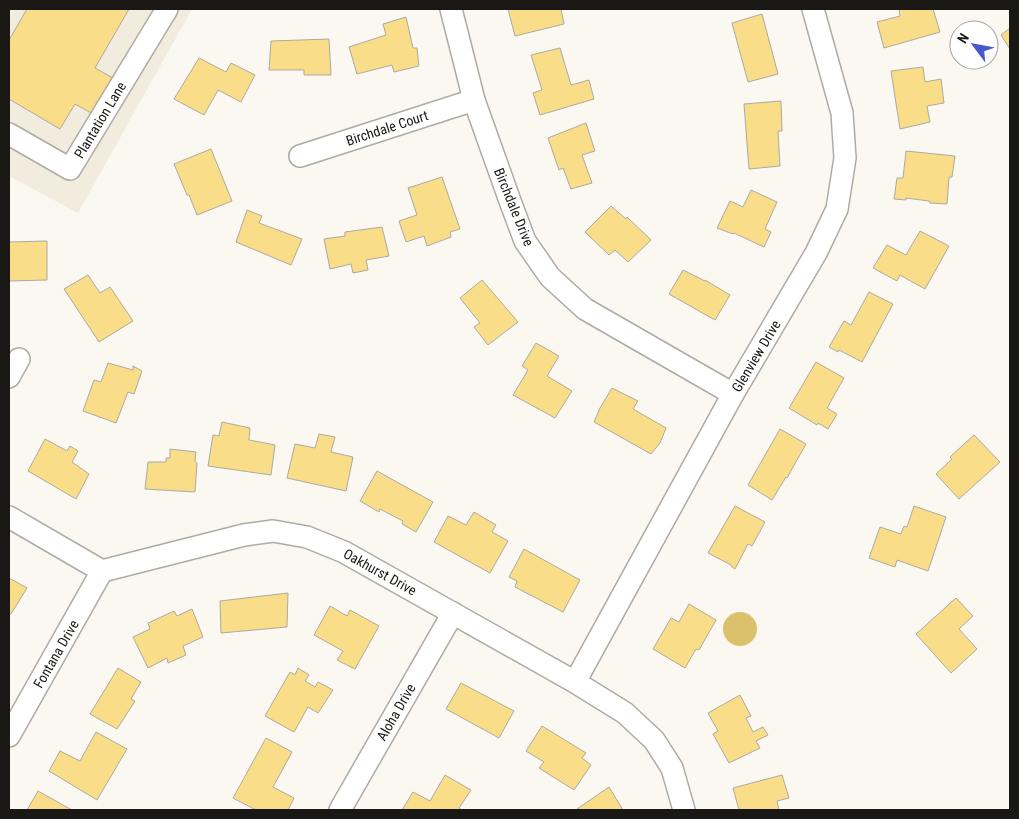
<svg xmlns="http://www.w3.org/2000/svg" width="1019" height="819" viewBox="0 0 1019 819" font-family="'Roboto Condensed',sans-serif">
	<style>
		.built { fill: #f1ecdd }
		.water { fill: #dcc16c }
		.building { fill: #f9dd88; stroke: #acaaa3 }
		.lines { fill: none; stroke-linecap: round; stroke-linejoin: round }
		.minor-casing { stroke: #adaba3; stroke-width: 24 }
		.minor { stroke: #fff; stroke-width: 21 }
		.labels { text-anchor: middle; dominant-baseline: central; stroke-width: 4.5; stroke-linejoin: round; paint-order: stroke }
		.street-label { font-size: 14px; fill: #191815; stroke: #fff }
	</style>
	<rect width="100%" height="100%" fill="#faf8f0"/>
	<!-- built -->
	<polygon class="built" points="9,9 192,9 78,213 9,176"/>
	<!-- water -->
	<circle class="water" cx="740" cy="629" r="17"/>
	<!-- building -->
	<g class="building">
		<polygon points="27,9 129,9 95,68 113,78 93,114 75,104 60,129 9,99 9,40"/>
		<polygon points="508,9 561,9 564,24 515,36"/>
		<polygon points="899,9 933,9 940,32 884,48 877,22 900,16"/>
		<polygon points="762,14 778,74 748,82 732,23"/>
		<polygon points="406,17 413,48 417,48 419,66 394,72 392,65 357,74 349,47 386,35 383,24"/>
		<polygon points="1010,28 1010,49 1001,35"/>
		<polygon points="329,39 331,75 304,75 304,70 269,70 271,41"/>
		<polygon points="560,48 571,85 589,80 594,99 540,115 533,93 542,90 531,55"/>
		<polygon points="199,58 226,72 231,63 255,75 241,102 218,90 204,115 174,99"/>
		<polygon points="923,67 925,82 941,79 944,103 927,106 930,122 900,129 891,71"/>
		<polygon points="781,101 782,131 778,131 780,166 749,169 744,104"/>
		<polygon points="586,123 595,151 582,155 592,183 571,189 563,168 559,170 548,138"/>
		<polygon points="211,149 232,201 197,215 189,195 187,195 174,164"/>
		<polygon points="906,151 955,156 952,177 949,177 947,204 930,203 929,201 906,198 906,200 894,199 897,178 903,178"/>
		<polygon points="442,177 460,229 450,232 451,237 427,246 424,236 406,242 399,221 417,215 408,188"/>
		<polygon points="751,190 777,202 765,229 771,232 764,247 734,233 733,234 717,228 730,201 743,207"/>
		<polygon points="611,206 626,219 627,217 651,240 628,262 615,250 609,255 585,232"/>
		<polygon points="247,210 262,216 259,223 302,239 291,265 236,242"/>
		<polygon points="382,227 389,256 366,260 368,270 353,273 351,264 330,269 324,239 345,236 345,232"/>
		<polygon points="920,231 949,246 925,289 900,275 897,281 873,268 887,245 906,255"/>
		<polygon points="47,241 47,280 9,281 9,242"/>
		<polygon points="683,270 705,281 705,280 730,295 715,320 669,294"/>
		<polygon points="88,275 100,293 110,287 133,321 99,342 64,289"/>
		<polygon points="482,280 518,322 488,345 474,327 480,323 460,298"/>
		<polygon points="869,292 893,304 862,362 839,350 838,352 829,347 844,321 851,325"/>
		<polygon points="536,343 559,356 547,376 572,391 555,418 513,395 528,370 522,366"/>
		<polygon points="816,362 844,378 827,408 837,414 828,429 818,423 817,425 789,408"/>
		<polygon points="108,363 133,370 133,366 142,371 134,394 128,392 116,423 83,411 94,380 101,382"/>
		<polygon points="612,388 638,401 633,409 666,428 660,443 651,454 594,422 600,408"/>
		<polygon points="222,422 250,428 249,440 275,445 271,475 208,466 213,435 219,436"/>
		<polygon points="780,429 806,444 787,478 786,477 772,500 748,485"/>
		<polygon points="319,434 335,437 331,452 353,457 346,491 287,478 295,444 315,448"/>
		<polygon points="974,435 1000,462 959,499 936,474 952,459 950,457"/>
		<polygon points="45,439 67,451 70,446 78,451 72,462 89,474 76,499 28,471"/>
		<polygon points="170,449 196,452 195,461 197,463 195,492 145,489 148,462 166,462 166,458 170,458"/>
		<polygon points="377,471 433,502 416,532 402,524 403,521 380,509 379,512 360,501"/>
		<polygon points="735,506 765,522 752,546 748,544 735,569 732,567 731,565 708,553"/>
		<polygon points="914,506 946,517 928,571 897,560 895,567 869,558 880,527 901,534 904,526 907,527"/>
		<polygon points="474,512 496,525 492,532 508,541 490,573 434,542 448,516 466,525"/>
		<polygon points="524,549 580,580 563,612 515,587 517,581 509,577"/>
		<polygon points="9,578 27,588 11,614 9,613"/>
		<polygon points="288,593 287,627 221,633 220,601"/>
		<polygon points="956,598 973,616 959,629 977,649 951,673 916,634"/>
		<polygon points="689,604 716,620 699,650 696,649 685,668 653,649 671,618 679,622"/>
		<polygon points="330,606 347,616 350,610 379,626 355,669 337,660 343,651 314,635"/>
		<polygon points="192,609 203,637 183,646 186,655 168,663 167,658 148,668 133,637 150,629 148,623 174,611 177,616"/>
		<polygon points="118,668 141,682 131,699 135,701 117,729 90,714"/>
		<polygon points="298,668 309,675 305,681 315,687 318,682 333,690 318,713 308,707 294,732 265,716 290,672 295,675"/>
		<polygon points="461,683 514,711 499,738 446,709"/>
		<polygon points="740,695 751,716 746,718 753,732 763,727 768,735 756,741 760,748 729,763 713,734 718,731 708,713"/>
		<polygon points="542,726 586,753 582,758 591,765 574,790 539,768 544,762 526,751"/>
		<polygon points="96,732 127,749 97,800 49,771 60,751 80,761"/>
		<polygon points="266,738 292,752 273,787 294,798 288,810 256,810 233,798"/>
		<polygon points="445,775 471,790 459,808 462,810 402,810 413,792 430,801"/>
		<polygon points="782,775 789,798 777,801 779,810 739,810 733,788"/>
		<polygon points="609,787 623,810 578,810 577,809"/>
		<polygon points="38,791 72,810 27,810"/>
	</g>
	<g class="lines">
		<!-- minor casing -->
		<g class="minor-casing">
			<g id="minor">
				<polyline points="451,9 474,100 510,201 525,241 550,277 585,309 733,394"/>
				<polyline points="9,134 70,169 167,9"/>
				<polyline points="300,156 474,100"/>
				<polyline points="9,377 19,359"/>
				<polyline points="9,517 102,571 244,535 273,531 307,537 344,552 575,682 625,713 654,740 672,768 684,810"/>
				<polyline points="575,682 733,394 816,253 837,209 845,158 842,113 813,9"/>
				<polyline points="9,736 102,571"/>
				<polyline points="340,810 453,613"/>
			</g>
		</g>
		<!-- minor -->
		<use href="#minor" class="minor"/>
	</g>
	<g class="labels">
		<!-- street labels -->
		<g class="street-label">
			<text transform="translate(100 120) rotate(-59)">Plantation Lane</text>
			<text transform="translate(387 128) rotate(-18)">Birchdale Court</text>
			<text transform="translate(514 207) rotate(68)">Birchdale Drive</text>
			<text transform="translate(756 356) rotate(-59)">Glenview Drive</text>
			<text transform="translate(380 572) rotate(29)">Oakhurst Drive</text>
			<text transform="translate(56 654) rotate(-60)">Fontana Drive</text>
			<text transform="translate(396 712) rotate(-60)">Aloha Drive</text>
		</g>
	</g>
	<!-- border -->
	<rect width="1019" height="819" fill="none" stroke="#191815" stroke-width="20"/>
	<!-- north arrow -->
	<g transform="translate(974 45) rotate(302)"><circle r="24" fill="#ffffff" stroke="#a3a3a1"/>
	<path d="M0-4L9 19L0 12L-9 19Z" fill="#4758cc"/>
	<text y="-8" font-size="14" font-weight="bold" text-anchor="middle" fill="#191815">N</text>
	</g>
</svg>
